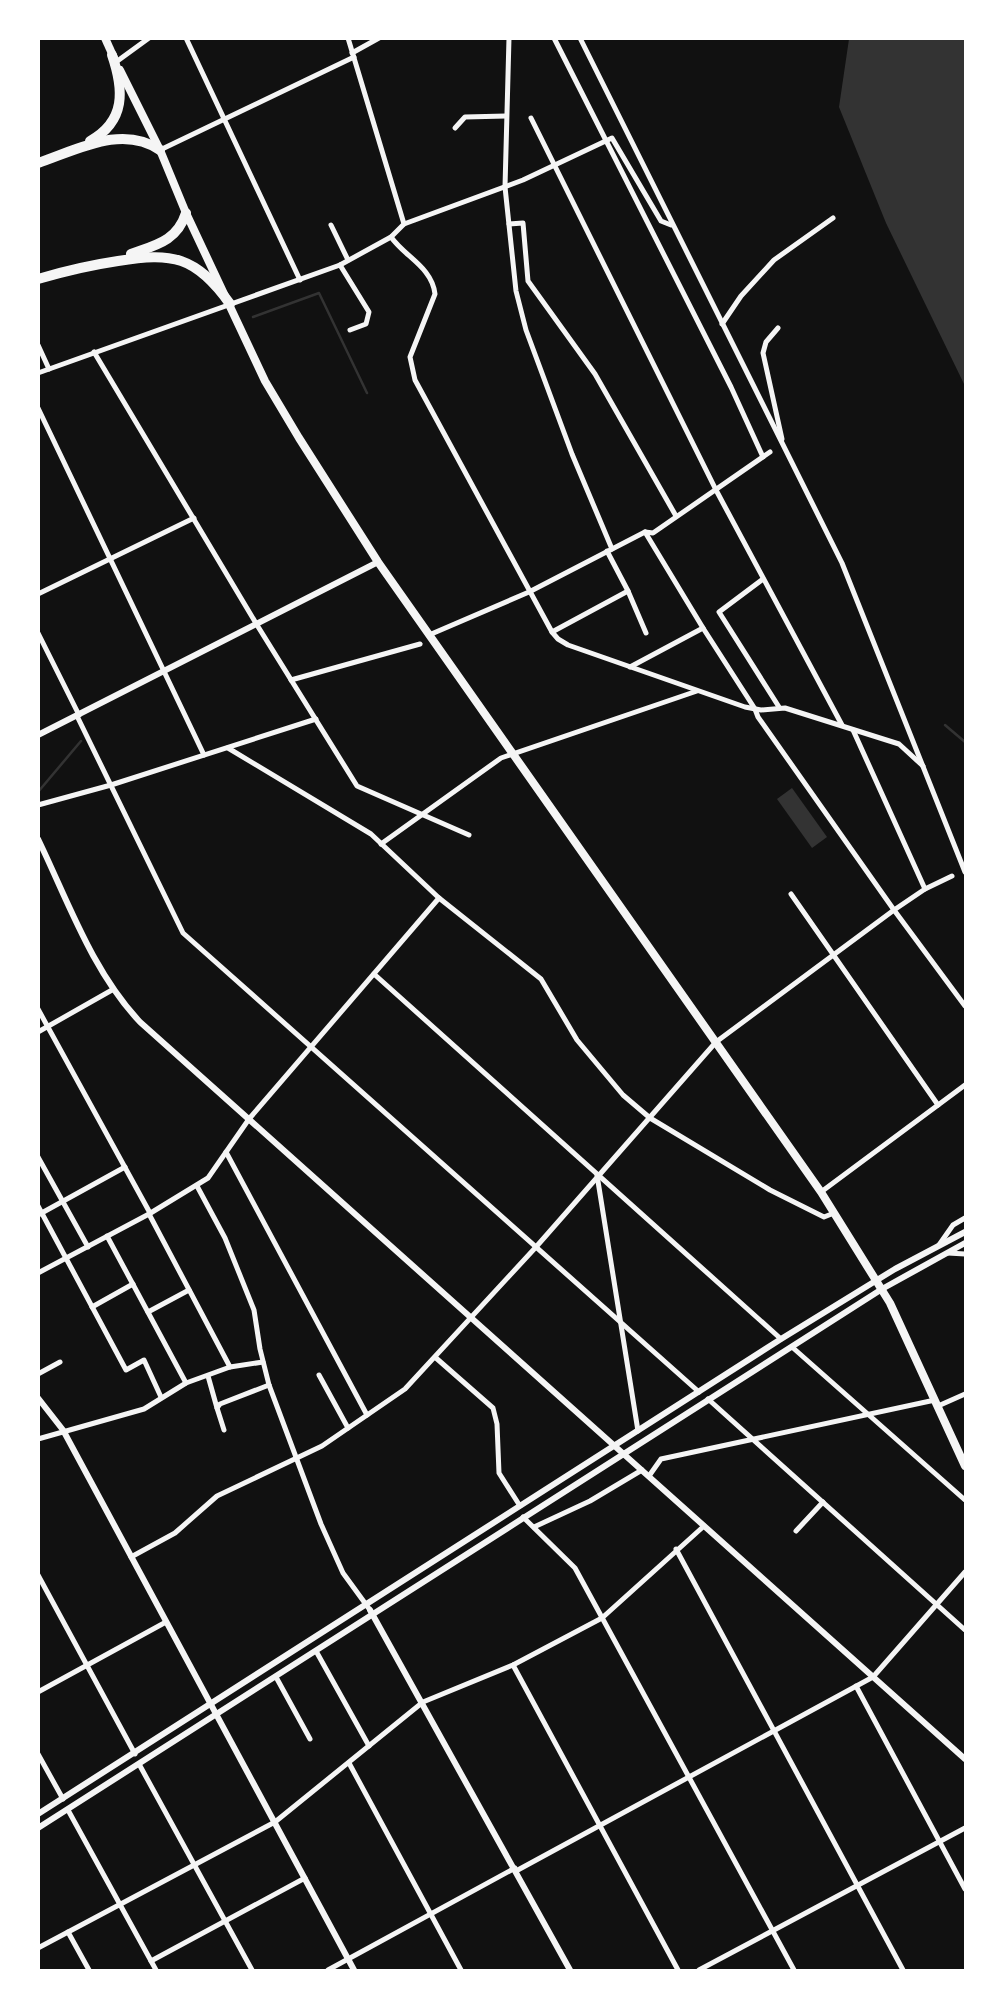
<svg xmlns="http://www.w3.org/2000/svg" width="1004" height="2009" viewBox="0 0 1004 2009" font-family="Overpass,sans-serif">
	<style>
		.water { fill: #333 }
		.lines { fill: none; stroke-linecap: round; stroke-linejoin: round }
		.stream { stroke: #333; stroke-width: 2.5 }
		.minor { stroke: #f5f5f5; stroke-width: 5 }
		.tertiary { stroke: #f5f5f5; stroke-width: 6 }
		.primary { stroke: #f5f5f5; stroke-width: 8 }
		.motorway { stroke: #f5f5f5; stroke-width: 10 }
	</style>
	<rect width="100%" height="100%" fill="#111"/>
	<!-- water -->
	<g class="water">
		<polygon points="849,39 965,39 965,386 886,223 839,107"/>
		<polygon points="792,788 827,837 812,848 777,799"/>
	</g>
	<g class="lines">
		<!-- stream -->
		<g class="stream">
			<polyline points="253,317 319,293 367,393"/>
			<polyline points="945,725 965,742"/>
			<polyline points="38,792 81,741"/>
		</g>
		<!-- minor -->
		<g class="minor">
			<polyline points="186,38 300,280"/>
			<polyline points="509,38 505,187 516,291 526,330 572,454 612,549"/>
			<polyline points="554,38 731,387 763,457"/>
			<polyline points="580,38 842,563 965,872"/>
			<polyline points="352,53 379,38"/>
			<polyline points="116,62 149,38"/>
			<polyline points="531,118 716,490 842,725"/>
			<polyline points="455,128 465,117 506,116"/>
			<polyline points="160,150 354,57"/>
			<polyline points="404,224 523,180 612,138 661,221 671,225"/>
			<polyline points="509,224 523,223 528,281 595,374 676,516"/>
			<polyline points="331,225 348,260"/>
			<path d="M391,237C405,257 432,267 435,294L410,357L415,380L552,632L558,639L568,645L745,707L761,710L785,708L899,744L923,766"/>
			<polyline points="340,265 369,312 366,324 350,330"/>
			<polyline points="722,324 741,296 774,260 833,218"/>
			<polyline points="778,328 766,342 763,353 782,439"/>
			<polyline points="38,345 49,369"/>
			<polyline points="94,352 257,625 357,786 469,835"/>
			<polyline points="38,373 340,265 391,237 404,224 348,38"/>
			<polyline points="38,408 204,755"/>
			<polyline points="645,532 703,628 755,709 758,717 894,910 965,1006"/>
			<polyline points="607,551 628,591 646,633"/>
			<polyline points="763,579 719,612 779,707"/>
			<polyline points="38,594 194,518"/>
			<polyline points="552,632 628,591"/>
			<polyline points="38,633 79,715"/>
			<polyline points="429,635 529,592 645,532 653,533 770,452"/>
			<polyline points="630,667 703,628"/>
			<polyline points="291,680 420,644"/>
			<polyline points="77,716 183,933 699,1392"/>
			<polyline points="853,730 925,889"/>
			<polyline points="228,748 371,834 439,898 541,979 577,1040 623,1095 650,1118 770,1190 824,1217 834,1213"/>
			<polyline points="38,805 111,785 316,719"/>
			<polyline points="381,844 501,758 697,691"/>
			<polyline points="791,894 938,1105"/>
			<polyline points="374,974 781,1339"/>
			<polyline points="38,1009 150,1213"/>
			<polyline points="38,1032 112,990"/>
			<polyline points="226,1152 367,1415"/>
			<polyline points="38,1157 88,1247"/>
			<polyline points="597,1175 638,1431"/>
			<polyline points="197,1186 225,1238 254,1310 260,1349 269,1385 321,1524 343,1573 370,1610"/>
			<polyline points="821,1192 965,1085"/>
			<polyline points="38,1206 126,1370 144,1360 161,1397"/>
			<polyline points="149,1214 230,1367"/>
			<polyline points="38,1215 125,1167"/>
			<polyline points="107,1236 186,1383"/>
			<polyline points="939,1245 953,1225 965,1218"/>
			<polyline points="948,1253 965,1254"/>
			<polyline points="38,1273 149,1214 208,1178 249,1119 439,898"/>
			<polyline points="92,1307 133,1284"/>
			<polyline points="148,1312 189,1290"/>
			<polyline points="792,1347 965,1500"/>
			<polyline points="436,1358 493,1408 497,1424 499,1473 520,1506"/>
			<polyline points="38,1374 60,1362"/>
			<polyline points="319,1375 348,1428"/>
			<polyline points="208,1376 217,1408"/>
			<polyline points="708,1399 965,1630"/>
			<polyline points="938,1406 965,1394"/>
			<polyline points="224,1430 217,1408 220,1404 269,1385"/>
			<polyline points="38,1439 144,1409 186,1383 230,1367 263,1362"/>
			<polyline points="649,1476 661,1459 935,1400"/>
			<polyline points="523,1517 575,1568 794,1970"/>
			<polyline points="534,1527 590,1501 642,1470"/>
			<polyline points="796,1531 823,1502"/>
			<polyline points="676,1549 903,1970"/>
			<polyline points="131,1557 175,1533 217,1496 322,1446 405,1389 536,1247 716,1042 894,910 925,889 952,876"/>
			<polyline points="38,1575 135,1754"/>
			<polyline points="316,1651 369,1746"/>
			<polyline points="513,1665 678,1970"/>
			<polyline points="276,1677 310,1739"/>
			<polyline points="856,1686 965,1889"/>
			<polyline points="38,1692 166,1622"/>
			<polyline points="38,1754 63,1799"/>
			<polyline points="349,1763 461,1970"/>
			<polyline points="139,1764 252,1970"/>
			<polyline points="68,1810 156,1970"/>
			<polyline points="516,1871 873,1677 965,1572"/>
			<polyline points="68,1932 89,1970"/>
			<polyline points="38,1948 275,1822 423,1702 513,1665 602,1618 704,1526"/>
			<polyline points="151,1961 305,1878"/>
			<polyline points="328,1970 515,1868"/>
			<polyline points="699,1970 965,1828"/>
		</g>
		<!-- tertiary -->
		<g class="tertiary">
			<polyline points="38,735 378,562"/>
			<path d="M38,839C68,901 92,971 140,1022L965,1759"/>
			<polyline points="38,1398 63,1430 354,1970"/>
			<polyline points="370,1610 570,1970"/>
			<polyline points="38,1814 781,1339 895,1269 965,1232"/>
			<polyline points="38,1828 882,1289 965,1243"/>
		</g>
		<!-- primary -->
		<g class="primary">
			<polyline points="105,38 114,58"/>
			<polyline points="120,70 160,150 186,213 265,381 299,438 378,562 821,1192 890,1303 965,1466"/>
		</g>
		<!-- motorway -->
		<g class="motorway">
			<path d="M90,141C126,121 124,90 112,55"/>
			<path d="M38,163C77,150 122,124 160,150"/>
			<path d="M131,254C156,245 177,241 186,213"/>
			<path d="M38,279C65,271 91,265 118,261C172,252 196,256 230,304"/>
		</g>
	</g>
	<!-- border -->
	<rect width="1004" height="2009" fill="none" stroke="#ffffff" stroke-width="80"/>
</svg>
